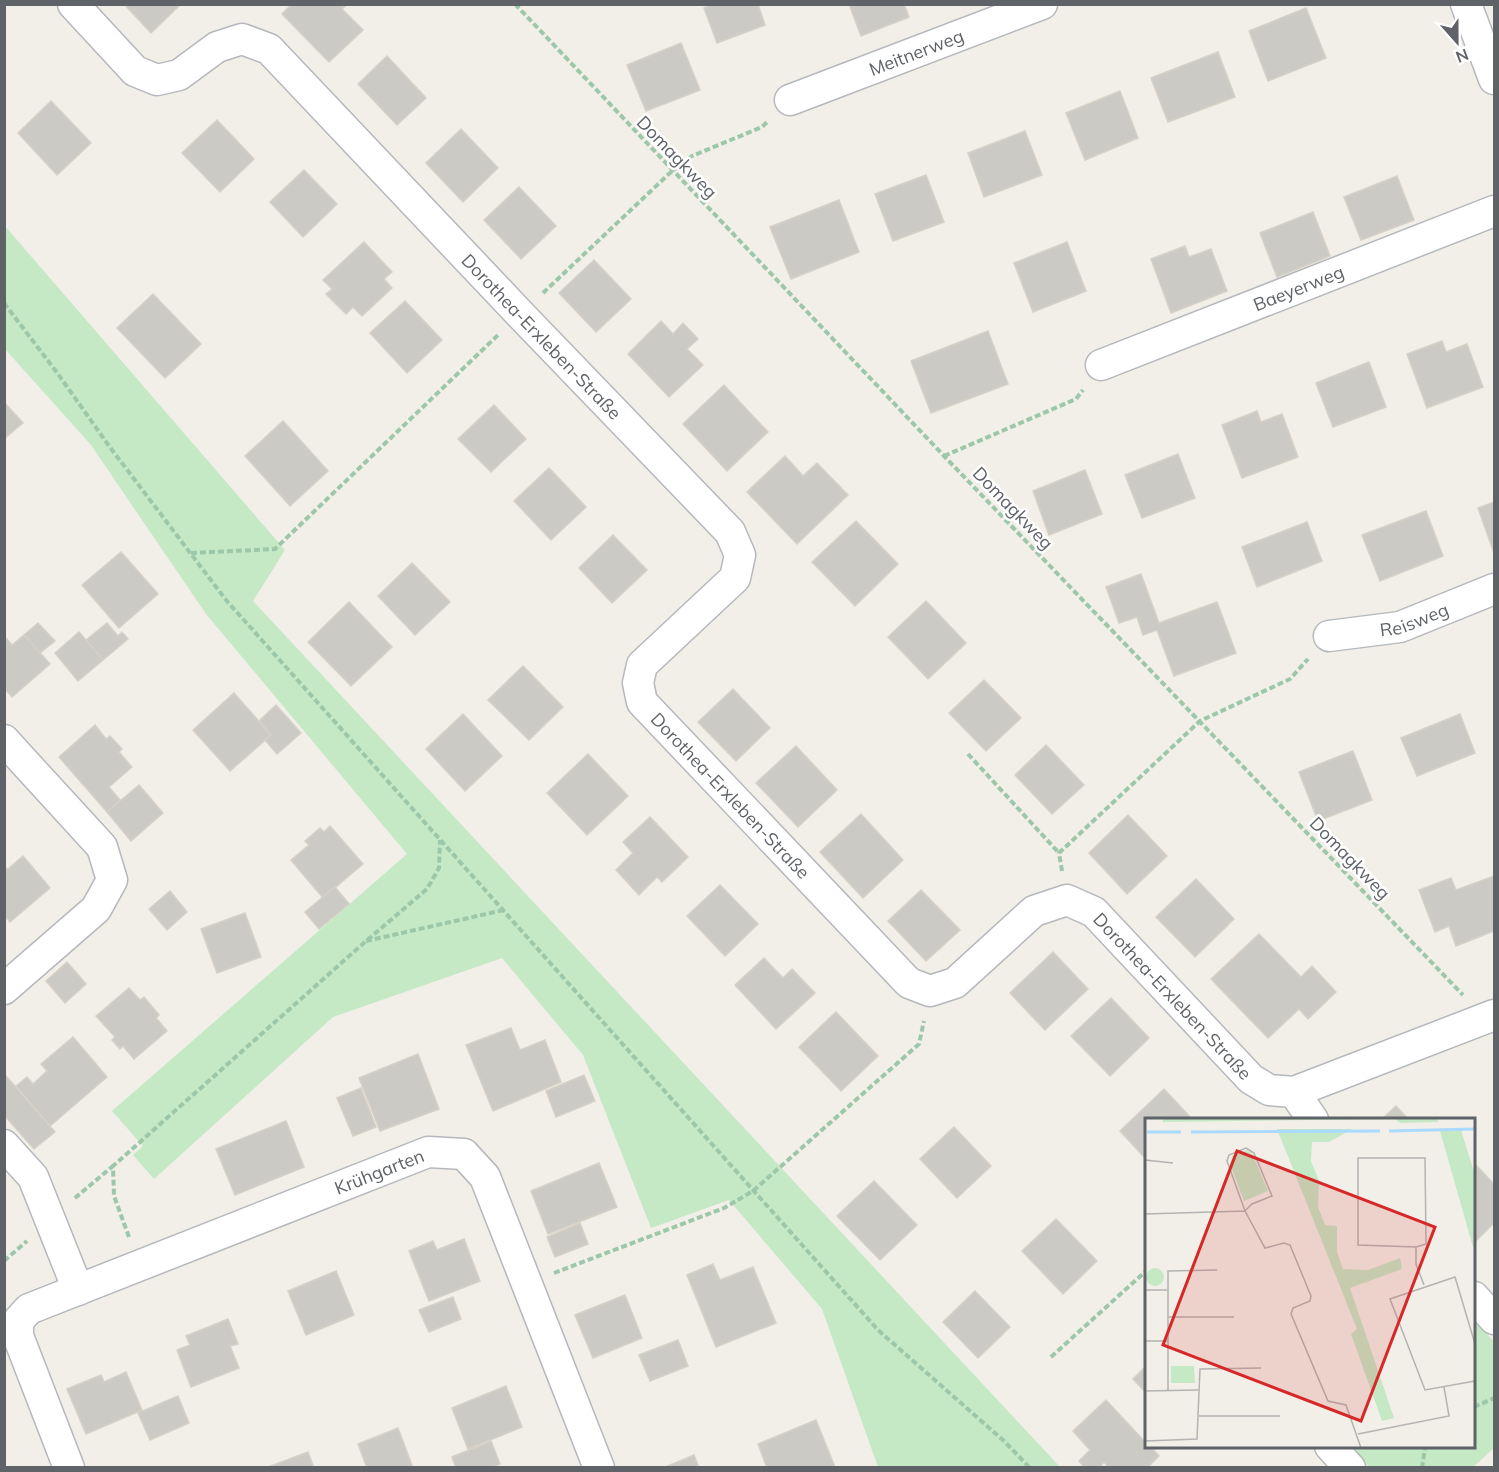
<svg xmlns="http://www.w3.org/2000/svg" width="1499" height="1472" viewBox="0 0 1499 1472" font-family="Mulish,sans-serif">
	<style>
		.green { fill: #c5e8c5 }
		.building { fill: #cccac5; stroke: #d6d1c6; stroke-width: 1.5 }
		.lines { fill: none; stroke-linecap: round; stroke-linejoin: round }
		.street-casing { stroke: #b5b8bc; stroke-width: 33 }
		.path { stroke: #9cc7a9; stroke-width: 4; stroke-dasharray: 6 3; stroke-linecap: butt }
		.street { stroke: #fff; stroke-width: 30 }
		.labels { text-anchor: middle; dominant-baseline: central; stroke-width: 5; stroke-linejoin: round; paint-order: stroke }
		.street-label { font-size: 18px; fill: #5f6368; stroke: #fff }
		.inset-river { fill: none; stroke: #aadaff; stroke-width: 3 }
		.inset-road { fill: none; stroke: #b3b3b1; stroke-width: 1.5 }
		.view { fill: #d62828; fill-opacity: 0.15; stroke: #d62828; stroke-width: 3 }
		.inset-edge { fill: none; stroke: #5f6368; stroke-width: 3 }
	</style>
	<rect width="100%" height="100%" fill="#f1efe8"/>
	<!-- green -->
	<g class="green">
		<polygon points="4,225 285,550 253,601 1060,1467 878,1467 822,1309 729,1200 651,1228 583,1055 502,958 333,1017 154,1179 133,1155 143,1146 112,1111 407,854 206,614 91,445 5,349"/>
		<polygon points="1474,1319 1494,1342 1494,1448 1473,1467 1369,1467 1349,1447 1474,1446"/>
	</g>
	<!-- building -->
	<g class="building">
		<polygon points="124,4 181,4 151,33"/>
		<polygon points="292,4 347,4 342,9 363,30 329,62 282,14"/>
		<polygon points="713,4 758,4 765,25 717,43 704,8"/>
		<polygon points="849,4 904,4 909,17 861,36"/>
		<polygon points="1306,8 1326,58 1268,81 1249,31"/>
		<polygon points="681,43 700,90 646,111 627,65"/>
		<polygon points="1218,52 1235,97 1168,122 1151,78"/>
		<polygon points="387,56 426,98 397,125 358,84"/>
		<polygon points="1120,91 1138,138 1085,160 1066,113"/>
		<polygon points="51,101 91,143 57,175 18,133"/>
		<polygon points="217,120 254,159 220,192 182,153"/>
		<polygon points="461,129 498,168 463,202 426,163"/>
		<polygon points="1025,131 1042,175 984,197 968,153"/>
		<polygon points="304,170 337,204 303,237 270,202"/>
		<polygon points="926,175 944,222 893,241 875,194"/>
		<polygon points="1397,176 1414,220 1361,240 1344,197"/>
		<polygon points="519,187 556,226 521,259 484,220"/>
		<polygon points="839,200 859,252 791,279 770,227"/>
		<polygon points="1313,212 1330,256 1277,277 1260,233"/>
		<polygon points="364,242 392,272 384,279 392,288 362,316 353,307 346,314 326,294 332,289 323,280"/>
		<polygon points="1067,242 1086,291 1033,312 1014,263"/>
		<polygon points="1185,246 1189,257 1211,249 1227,291 1171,313 1151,259"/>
		<polygon points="594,260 631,299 596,332 559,293"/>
		<polygon points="153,294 201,344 165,378 117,328"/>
		<polygon points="405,301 442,340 407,373 370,333"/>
		<polygon points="661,321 673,334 683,323 698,339 687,349 703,365 669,397 628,354"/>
		<polygon points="988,331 1008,384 931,413 911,361"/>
		<polygon points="1442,341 1446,352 1467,344 1483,387 1427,408 1407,354"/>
		<polygon points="1369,362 1386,407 1333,427 1316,383"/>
		<polygon points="724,385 768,432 727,471 683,424"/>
		<polygon points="4,402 23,423 4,439"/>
		<polygon points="494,405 526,439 491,472 458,439"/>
		<polygon points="1257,411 1261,422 1282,414 1298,457 1242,478 1222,425"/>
		<polygon points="283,421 328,471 290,506 245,456"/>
		<polygon points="1178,454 1195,498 1142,518 1125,475"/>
		<polygon points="785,456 803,476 817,463 848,495 797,544 747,492"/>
		<polygon points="549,468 586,507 551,540 514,501"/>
		<polygon points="1085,470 1102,514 1049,535 1033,491"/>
		<polygon points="1494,502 1494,553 1478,508"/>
		<polygon points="1426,511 1443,556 1380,581 1362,535"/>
		<polygon points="856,521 898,564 855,606 812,562"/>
		<polygon points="1307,522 1322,561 1257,587 1242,547"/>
		<polygon points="613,535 647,570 612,603 579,568"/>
		<polygon points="121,552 158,594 119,628 82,585"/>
		<polygon points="412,563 450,602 415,635 378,596"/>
		<polygon points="1141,574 1159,623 1217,602 1236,653 1174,676 1157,630 1143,635 1137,617 1119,623 1106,587"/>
		<polygon points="926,601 966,643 928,679 888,637"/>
		<polygon points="349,602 392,647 351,686 308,642"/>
		<polygon points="38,623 55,641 40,653 24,635"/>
		<polygon points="107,623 118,636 122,632 128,639 103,660 86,640"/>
		<polygon points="79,632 103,660 78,681 55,653"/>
		<polygon points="24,635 50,664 12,697 4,688 4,639 6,638 12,645"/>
		<polygon points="523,666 563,707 529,740 488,700"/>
		<polygon points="984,680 1021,718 986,751 949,713"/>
		<polygon points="733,689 770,728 736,761 698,722"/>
		<polygon points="234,693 271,735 230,771 193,730"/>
		<polygon points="276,705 301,733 277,754 265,740 271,735 259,721"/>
		<polygon points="463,714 502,756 465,791 426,749"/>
		<polygon points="1460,714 1475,753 1417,776 1401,738"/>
		<polygon points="95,725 106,739 110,736 122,749 119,752 132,767 109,787 120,800 107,812 59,757"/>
		<polygon points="1046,745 1084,785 1052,814 1015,775"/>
		<polygon points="796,746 837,790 798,827 756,783"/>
		<polygon points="1353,751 1372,800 1318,821 1299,772"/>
		<polygon points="588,754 628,796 587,835 547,793"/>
		<polygon points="139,785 163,813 131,841 107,812"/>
		<polygon points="861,814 903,860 863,898 820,852"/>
		<polygon points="1128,815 1167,856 1127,894 1089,853"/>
		<polygon points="650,817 688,857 662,882 657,877 639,895 616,870 633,853 623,842"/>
		<polygon points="330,826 363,864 323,898 291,860 309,845 305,841 320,828 324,832"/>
		<polygon points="23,856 50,888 10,922 4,915 4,867 8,869"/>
		<polygon points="1494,876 1494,931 1456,946 1449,926 1435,932 1419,890 1451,878 1456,890"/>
		<polygon points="1196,879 1234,919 1195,957 1156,917"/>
		<polygon points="720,885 758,924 725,956 687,916"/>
		<polygon points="335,887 349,904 319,929 305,912"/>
		<polygon points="921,890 960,930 926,961 888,921"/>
		<polygon points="170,891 187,912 167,930 149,909"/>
		<polygon points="245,913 261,957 217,973 201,929"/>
		<polygon points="1259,934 1301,977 1312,966 1336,992 1308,1019 1299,1009 1268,1038 1211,979"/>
		<polygon points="1053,952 1088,989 1045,1030 1010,993"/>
		<polygon points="764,958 783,978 792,969 815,993 776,1029 735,985"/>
		<polygon points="67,962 86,984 65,1003 46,981"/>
		<polygon points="129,988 140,1000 144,997 159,1015 156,1018 167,1031 134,1059 123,1046 120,1049 112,1040 115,1037 96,1016"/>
		<polygon points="1111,998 1149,1038 1110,1076 1071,1036"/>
		<polygon points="836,1012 878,1056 841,1091 799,1047"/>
		<polygon points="511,1028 520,1050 545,1040 561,1082 493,1111 466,1045"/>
		<polygon points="73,1037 107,1077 50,1126 16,1086 27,1077 33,1084 47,1071 41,1064"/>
		<polygon points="418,1054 439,1109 380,1131 359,1078"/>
		<polygon points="584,1075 595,1101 556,1117 546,1091"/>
		<polygon points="6,1076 55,1132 34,1149 4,1115 4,1078"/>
		<polygon points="361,1088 376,1127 353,1136 337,1098"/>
		<polygon points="1164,1089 1193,1120 1146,1120 1146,1159 1120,1131"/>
		<polygon points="1396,1106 1409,1120 1381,1120"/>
		<polygon points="286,1121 304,1167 235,1195 216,1149"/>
		<polygon points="954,1127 991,1166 957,1198 920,1159"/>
		<polygon points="599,1163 617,1207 548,1234 531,1191"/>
		<polygon points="1474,1163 1494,1184 1494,1223 1474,1243"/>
		<polygon points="874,1181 917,1225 880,1260 837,1216"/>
		<polygon points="1056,1219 1097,1261 1063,1294 1022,1251"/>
		<polygon points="580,1223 588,1244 555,1257 547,1237"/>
		<polygon points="464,1239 480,1281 429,1301 409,1251 433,1241 437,1250"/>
		<polygon points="713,1264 720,1280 753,1267 776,1323 716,1347 687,1275"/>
		<polygon points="336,1271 354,1315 306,1335 288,1291"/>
		<polygon points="975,1291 1010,1327 978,1358 943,1322"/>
		<polygon points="625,1295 642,1338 593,1358 575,1315"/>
		<polygon points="453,1297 461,1319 429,1332 419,1310"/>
		<polygon points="228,1319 238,1344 230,1346 239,1368 191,1387 177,1350 190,1345 186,1336"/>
		<polygon points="678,1340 688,1366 650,1381 639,1355"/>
		<polygon points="1146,1366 1146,1393 1133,1379"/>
		<polygon points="126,1372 142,1410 86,1434 67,1389 101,1375 104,1382"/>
		<polygon points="506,1386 522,1427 468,1449 452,1408"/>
		<polygon points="178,1396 189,1423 150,1440 138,1413"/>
		<polygon points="1106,1400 1146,1443 1146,1446 1150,1446 1159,1456 1147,1468 1109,1468 1104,1462 1099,1468 1085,1468 1079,1461 1090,1450 1073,1431"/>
		<polygon points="816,1420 835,1467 767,1468 758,1444"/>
		<polygon points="398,1428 413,1468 367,1468 358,1444"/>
		<polygon points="491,1441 500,1464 490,1468 456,1468 452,1457"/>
		<polygon points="308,1452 314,1468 268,1468 268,1467"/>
		<polygon points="694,1455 699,1468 663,1468"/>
	</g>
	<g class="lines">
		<!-- street casing -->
		<g class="street-casing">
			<g id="street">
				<path id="s1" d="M73,4L135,71L157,80L179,75L217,47L242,39L269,49L520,314L730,532L740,555L735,578L642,665L638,683L642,702L909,983L930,991L955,983L1034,911L1067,900L1094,912L1251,1079L1269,1090L1294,1092L1494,1015"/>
				<polyline points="1466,4 1494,79"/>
				<path id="s2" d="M790,100L1042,4"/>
				<path id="s3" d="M1101,365L1494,211"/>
				<path id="s4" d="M1329,636L1400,627L1494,589"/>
				<polyline points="4,740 102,847 112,880 96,909 4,989"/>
				<polyline points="1294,1092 1313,1120"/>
				<polyline points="4,1145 33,1177 78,1290"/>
				<polyline points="1474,1297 1494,1319"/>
				<polyline points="1330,1446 1350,1468"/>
				<path id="s5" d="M69,1468L18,1336V1321L29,1309L428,1152L464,1154L485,1177L599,1468"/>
			</g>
		</g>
		<!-- path -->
		<g class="path">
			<polyline points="515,4 944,456 1463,995"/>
			<polyline points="543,293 672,171 692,156 762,127 768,121"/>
			<polyline points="4,303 58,374 109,446 226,600 878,1330 1004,1441 1030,1468"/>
			<polyline points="944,456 1076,399 1083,390"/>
			<polyline points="191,553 275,549 498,335"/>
			<polyline points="968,754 1059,853"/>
			<polyline points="1062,871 1059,853 1200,721 1290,679 1308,659"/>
			<polyline points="366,941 504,910"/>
			<polyline points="75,1198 113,1166"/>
			<polyline points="129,1237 114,1196 113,1166 365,942 427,889 439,868 440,840"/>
			<polyline points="4,1261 27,1241"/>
			<polyline points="554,1273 724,1208 753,1191 919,1044 924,1021"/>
			<polyline points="1051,1357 1146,1271"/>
			<polyline points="1474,1407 1494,1398"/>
			<polyline points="1422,1468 1425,1448 1426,1446"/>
		</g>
		<!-- street -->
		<use href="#street" class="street"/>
	</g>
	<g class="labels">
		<!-- street labels -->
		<g class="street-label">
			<text stroke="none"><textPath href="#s2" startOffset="135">Meitnerweg</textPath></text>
			<text transform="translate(677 157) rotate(46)">Domagkweg</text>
			<text stroke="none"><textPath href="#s3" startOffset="212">Baeyerweg</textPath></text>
			<text stroke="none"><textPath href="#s1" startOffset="636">Dorothea-Erxleben-Straße</textPath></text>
			<text transform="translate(1013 508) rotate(46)">Domagkweg</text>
			<text stroke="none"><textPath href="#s4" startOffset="87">Reisweg</textPath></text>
			<text stroke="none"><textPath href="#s1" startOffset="1250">Dorothea-Erxleben-Straße</textPath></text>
			<text transform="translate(1350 858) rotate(46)">Domagkweg</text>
			<text stroke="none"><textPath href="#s1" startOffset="1844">Dorothea-Erxleben-Straße</textPath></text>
			<text stroke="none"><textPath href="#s5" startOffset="549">Krühgarten</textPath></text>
		</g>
	</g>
	<!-- overview -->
	<g transform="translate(1145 1118)">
		<rect width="330" height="330" fill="#f1efe8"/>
		<path d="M18,0H292L293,4L255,5L250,1L18,4ZM132,11H207L184,24H167L166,43L174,63L173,89L180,107L192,108V134L198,151L223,152L255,140L256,144L257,151L205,170L249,300L237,303L206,216L212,211ZM316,12L330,57V136L295,13ZM102,32L107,35L123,73L99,83L85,46L87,38ZM1 159a9 9 0 1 1 18 0a9 9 0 1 1-18 0ZM26,248H49L50,265H26Z" fill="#c5e8c5"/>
		<path class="inset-river" d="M244,13L330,11M2,14H36M46,14L235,13"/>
		<path class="inset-road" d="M101,30L109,35L127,78L107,86L100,93L82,43L84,37ZM0,42L28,45M0,96L100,93L120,130L139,125L145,127L166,178L165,183L148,190L146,196L183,283L201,287L216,330M271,129L213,127V40H280L281,126L271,129V146L279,167M0,172H22M23,199H89M0,223H23M330,226L310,159L245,181L280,272L330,263M23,272V153L72,152M0,273L53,272M54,298H135M213,316L304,298L299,269M0,323L52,321L55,251L116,250"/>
		<path class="view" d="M92,33L290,109L216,303L18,227Z"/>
		<rect width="330" height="330" class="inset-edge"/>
	</g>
	<!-- border -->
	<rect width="1499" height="1472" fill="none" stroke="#5f6368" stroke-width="12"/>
	<!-- north arrow -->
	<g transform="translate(1457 42) rotate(159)" stroke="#ffffff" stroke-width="4.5" paint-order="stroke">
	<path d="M0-4.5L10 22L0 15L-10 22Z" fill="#5f6368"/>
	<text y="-9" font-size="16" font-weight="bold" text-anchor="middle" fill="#5f6368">N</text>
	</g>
</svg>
